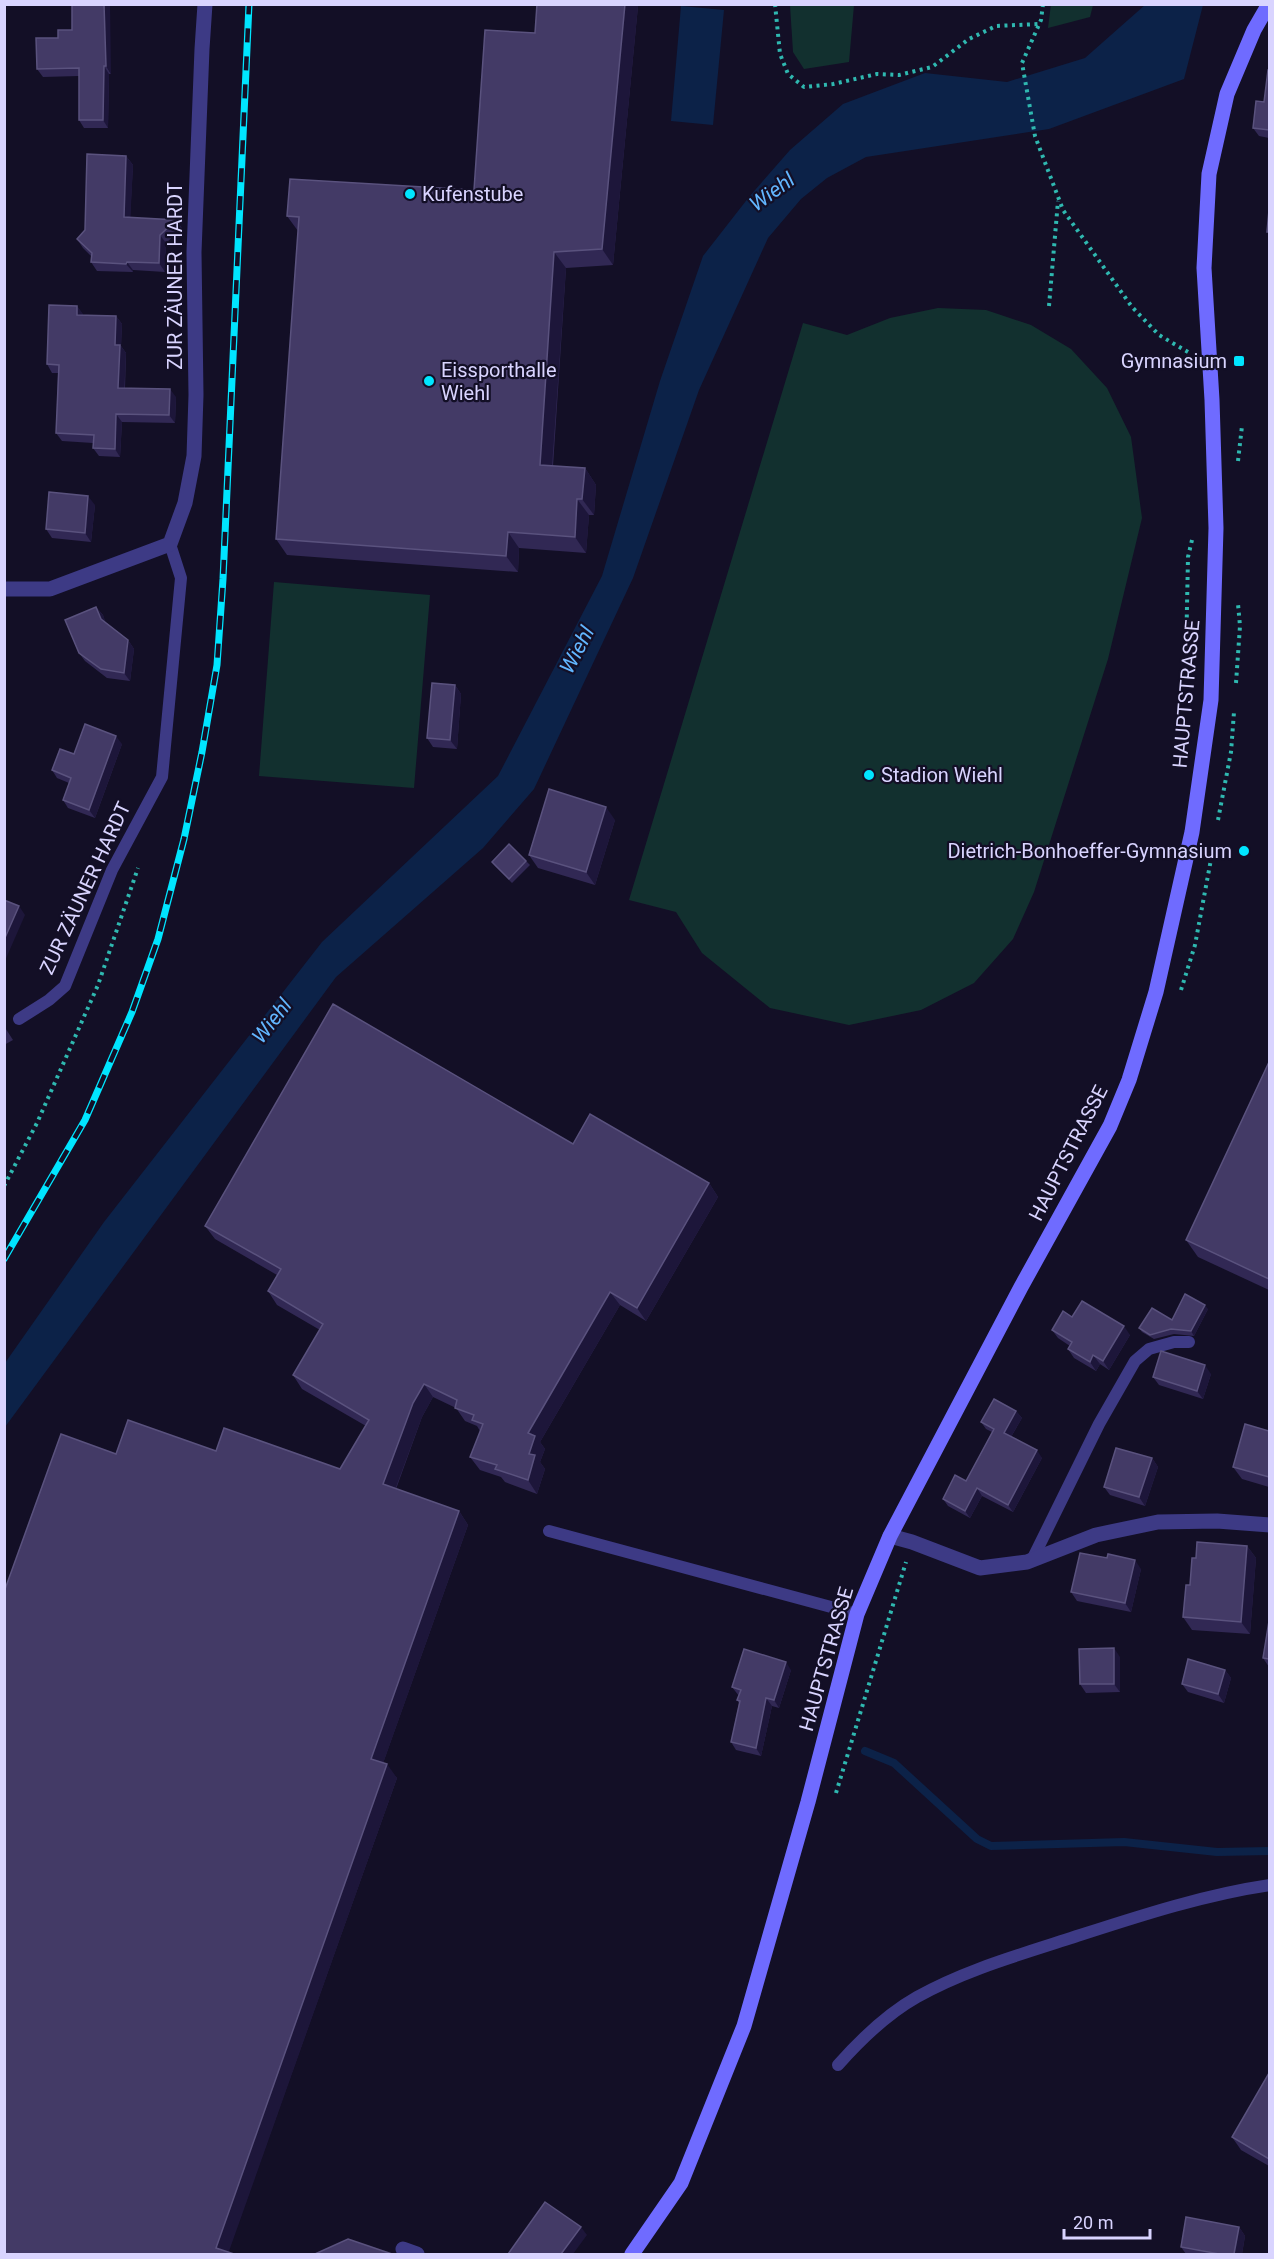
<svg xmlns="http://www.w3.org/2000/svg" width="1274" height="2259" viewBox="0 0 1274 2259" font-family="Roboto,sans-serif">
	<style>
		.green { fill: #12302f }
		.water { fill: #0c2248 }
		.lines { fill: none; stroke-linecap: round; stroke-linejoin: round }
		.stream { stroke: #0c2248; stroke-width: 8 }
		.path { stroke: #2fb8b0; stroke-width: 4; stroke-dasharray: 3 4.5; stroke-linecap: butt }
		.lane { stroke: #3d3a85; stroke-width: 12 }
		.street { stroke: #3d3a85; stroke-width: 15 }
		.secondary { stroke: #6f6bff; stroke-width: 15 }
		.rail-casing { stroke: #00e5ff; stroke-width: 7 }
		.rail { stroke: #130f26; stroke-width: 4.5; stroke-dasharray: 14; stroke-linecap: butt }
		.wall { fill: #312854 }
		.shaded-wall { fill: #1d163a }
		.building { fill: #433a66; stroke: #5a527e; stroke-width: 1.5 }
		.poi-dot { fill: #00e5ff; stroke: #130f26; stroke-width: 2 }
		.labels { text-anchor: middle; dominant-baseline: central; stroke-width: 4.5; stroke-linejoin: round; paint-order: stroke }
		.poi-label { font-size: 20px; fill: #d9d4ff; stroke: #130f26; text-anchor: start }
		.street-label { font-size: 20px; fill: #d9d4ff; stroke: #130f26 }
		.water-label { font-size: 21px; font-style: italic; fill: #62b6ff; stroke: #130f26 }
	</style>
	<rect width="100%" height="100%" fill="#130f26"/>
	<!-- green -->
	<g class="green">
		<polygon points="1051,4 1093,4 1093,5 1090,17 1048,28"/>
		<polygon points="790,5 854,5 849,62 804,69 793,52"/>
		<polygon points="938,308 986,310 1031,325 1071,349 1107,388 1131,437 1142,518 1108,659 1034,892 1013,939 974,983 921,1010 849,1025 770,1008 702,953 676,912 629,900 803,323 847,335 890,318"/>
		<polygon points="274,582 430,595 414,788 259,776"/>
	</g>
	<!-- water -->
	<g class="water">
		<polygon points="1145,5 1203,5 1184,79 1049,129 866,157 827,178 801,199 768,238 699,390 633,578 534,789 483,848 336,977 5,1427 5,1363 104,1222 322,942 498,776 602,576 660,381 703,256 749,197 790,150 843,104 925,73 1007,82 1085,58"/>
		<polygon points="681,6 724,10 713,125 671,121"/>
	</g>
	<g class="lines">
		<!-- stream -->
		<polyline class="stream" points="865,1751 894,1763 977,1839 991,1846 1124,1842 1217,1852 1270,1851"/>
		<!-- path -->
		<g class="path">
			<polyline points="775,4 780,54 788,74 804,87 833,84 877,74 899,75 932,67 969,39 996,26 1039,24"/>
			<polyline points="1043,4 1041,20 1022,63 1035,136 1063,210 1132,307 1159,335 1188,352"/>
			<polyline points="1049,306 1058,201"/>
			<polyline points="1238,461 1242,426"/>
			<polyline points="1186,655 1188,557 1192,540"/>
			<polyline points="1236,683 1240,626 1238,604"/>
			<polyline points="1218,820 1231,752 1234,712"/>
			<polyline points="1181,990 1195,945 1212,854"/>
			<polyline points="4,1186 37,1123 98,985 138,868"/>
			<polyline points="836,1793 906,1562"/>
		</g>
		<!-- lane -->
		<g class="lane">
			<polyline points="19,1019 49,1000 65,986 112,870 162,777 181,578 170,544"/>
			<polyline points="549,1531 857,1614"/>
			<polyline points="1032,1560 1099,1424 1135,1361 1149,1349 1174,1342 1189,1342"/>
			<path d="M838,2065C861,2039 887,2014 917,1997C965,1970 1019,1955 1071,1938C1136,1917 1202,1895 1270,1885"/>
		</g>
		<!-- street -->
		<g class="street">
			<polyline points="4,589 50,589 170,544 185,503 194,456 196,395 194,252 202,49 205,4"/>
			<polyline points="890,1536 912,1542 980,1568 1027,1562 1096,1535 1158,1522 1217,1521 1270,1525"/>
			<polyline points="403,2249 417,2254"/>
		</g>
		<!-- secondary -->
		<polyline class="secondary" points="632,2254 681,2183 744,2026 808,1802 857,1614 890,1536 1021,1287 1110,1126 1129,1080 1156,992 1192,832 1211,700 1216,528 1212,400 1204,268 1209,174 1227,94 1254,30 1269,4"/>
		<!-- rail casing -->
		<g class="rail-casing">
			<polyline id="rail" points="4,1259 85,1120 132,1012 158,939 184,839 202,752 217,665 223,579 249,4"/>
		</g>
		<!-- rail -->
		<use href="#rail" class="rail"/>
	</g>
	<!-- wall -->
	<g class="wall">
		<polygon points="72,4 111,74 109,74 108,128 84,128 79,120 79,76 43,77 37,69 72,30"/>
		<polygon points="537,4 637,4 638,6 613,265 566,268 553,466 585,468 596,485 594,515 589,515 586,553 519,548 518,572 287,555 276,539 298,231 287,216 474,190 535,33"/>
		<polygon points="1269,70 1269,138 1259,136 1253,128 1264,102"/>
		<polygon points="126,156 133,165 130,218 176,220 182,228 166,243 165,272 133,270 133,272 97,271 91,262 91,256 83,248 77,239 85,230"/>
		<polygon points="77,306 83,315 116,316 122,324 121,346 126,353 125,388 176,397 175,423 122,422 120,457 99,456 93,448 93,443 62,441 56,433 58,373 52,373 47,364"/>
		<polygon points="95,505 91,542 52,538 46,529"/>
		<polygon points="96,607 103,615 105,622 128,640 134,649 130,681 107,678 85,661 79,653"/>
		<polygon points="455,685 461,694 457,749 433,747 427,738"/>
		<polygon points="122,744 95,818 68,808 63,800 69,783 57,778 52,770"/>
		<polygon points="615,820 595,885 538,868 529,855"/>
		<polygon points="526,861 530,865 512,883 495,866 492,862"/>
		<polygon points="4,1026 13,1040 4,1045"/>
		<polygon points="1269,1062 1269,1290 1198,1257 1186,1240"/>
		<polygon points="573,1144 709,1183 718,1197 646,1321 620,1305 540,1442 545,1449 540,1462 545,1469 537,1494 505,1482 501,1477 480,1470 470,1457 480,1431 477,1426 465,1421 456,1408 433,1397 422,1417 396,1489 459,1511 468,1525 383,1763 397,1778 228,2252 4,2254 116,1454 216,1451 340,1469 366,1426 302,1389 293,1375 320,1330 277,1305 268,1291 277,1275 215,1239 205,1226"/>
		<polygon points="1208,1309 1194,1336 1174,1334 1154,1339 1142,1332 1139,1328"/>
		<polygon points="1072,1317 1130,1335 1109,1370 1100,1364 1096,1371 1074,1358 1068,1349 1070,1346 1058,1338 1052,1330"/>
		<polygon points="1211,1374 1203,1399 1159,1385 1153,1377"/>
		<polygon points="1016,1411 1022,1418 1011,1437 1042,1458 1013,1512 982,1496 970,1518 948,1506 943,1499 966,1481 992,1432 986,1429 981,1422"/>
		<polygon points="1269,1431 1269,1487 1242,1479 1233,1467"/>
		<polygon points="1152,1458 1158,1467 1145,1506 1110,1495 1104,1487"/>
		<polygon points="1247,1546 1256,1558 1250,1634 1192,1630 1183,1617 1196,1558"/>
		<polygon points="1141,1569 1131,1612 1077,1601 1071,1592"/>
		<polygon points="1269,1621 1269,1667 1263,1658"/>
		<polygon points="1120,1657 1120,1692 1086,1693 1080,1684"/>
		<polygon points="791,1670 779,1708 772,1706 761,1756 736,1750 731,1742 739,1703 737,1700 739,1696 732,1687"/>
		<polygon points="1225,1670 1231,1678 1224,1703 1188,1692 1182,1684"/>
		<polygon points="1269,2073 1269,2166 1241,2150 1232,2137"/>
		<polygon points="1239,2227 1245,2236 1242,2254 1186,2254 1181,2247"/>
	</g>
	<!-- shaded-wall -->
	<g class="shaded-wall">
		<polygon points="104,4 110,4 111,74 106,66"/>
		<polygon points="625,4 637,4 638,6 613,265 602,249"/>
		<polygon points="104,66 109,74 108,128 103,120"/>
		<polygon points="126,156 133,165 130,226 124,217"/>
		<polygon points="160,235 166,243 165,272 159,263"/>
		<polygon points="554,252 566,268 551,481 540,465"/>
		<polygon points="127,262 133,270 133,272 126,264"/>
		<polygon points="77,306 83,314 83,323 77,315"/>
		<polygon points="116,316 122,324 121,346 126,353 124,396 118,388 115,345"/>
		<polygon points="170,389 176,397 175,423 169,415"/>
		<polygon points="116,414 122,422 120,457 115,449"/>
		<polygon points="585,468 596,485 594,515 582,499"/>
		<polygon points="88,496 95,505 91,542 85,533"/>
		<polygon points="577,499 589,515 586,553 575,537"/>
		<polygon points="508,532 519,548 518,572 506,556"/>
		<polygon points="96,607 103,615 108,628 101,619"/>
		<polygon points="128,640 134,649 130,681 124,673"/>
		<polygon points="455,685 461,694 457,749 450,740"/>
		<polygon points="116,736 122,744 95,818 89,810"/>
		<polygon points="606,807 615,820 595,885 586,872"/>
		<polygon points="19,906 25,915 4,963 4,940"/>
		<polygon points="709,1183 718,1197 646,1321 637,1308"/>
		<polygon points="610,1292 620,1305 540,1442 545,1449 540,1462 545,1469 537,1494 528,1480 528,1433"/>
		<polygon points="1205,1305 1208,1309 1194,1336 1191,1331"/>
		<polygon points="1124,1326 1130,1335 1109,1370 1103,1361"/>
		<polygon points="1093,1355 1100,1364 1096,1371 1090,1362"/>
		<polygon points="1205,1365 1211,1374 1203,1399 1197,1391"/>
		<polygon points="424,1384 433,1397 422,1417 392,1498 383,1484 413,1403"/>
		<polygon points="1016,1411 1022,1418 1009,1440 1004,1433"/>
		<polygon points="1037,1450 1042,1458 1013,1512 1008,1505"/>
		<polygon points="1152,1458 1158,1467 1145,1506 1139,1497"/>
		<polygon points="977,1488 982,1496 970,1518 965,1511"/>
		<polygon points="459,1511 468,1525 380,1772 371,1759"/>
		<polygon points="1247,1546 1256,1558 1250,1634 1241,1622"/>
		<polygon points="1135,1560 1141,1569 1131,1612 1125,1603"/>
		<polygon points="1114,1648 1120,1657 1120,1692 1114,1684"/>
		<polygon points="786,1662 791,1670 779,1708 774,1700"/>
		<polygon points="1225,1670 1231,1678 1224,1703 1218,1694"/>
		<polygon points="766,1698 772,1706 761,1756 756,1748"/>
		<polygon points="387,1764 397,1778 228,2254 216,2248"/>
		<polygon points="581,2227 587,2235 573,2254 561,2254"/>
		<polygon points="1239,2227 1245,2236 1242,2254 1234,2254"/>
	</g>
	<!-- building -->
	<g class="building">
		<polygon points="72,4 104,4 106,66 104,66 103,120 79,120 79,68 37,69 36,38 58,38 58,30 72,30"/>
		<polygon points="537,4 625,4 602,249 554,252 540,465 585,468 582,499 577,499 575,537 508,532 506,556 276,539 299,217 287,216 290,179 474,190 485,30 535,33"/>
		<polygon points="1268,70 1269,70 1269,130 1253,128 1256,101 1264,102"/>
		<polygon points="87,154 126,156 124,217 176,220 160,235 159,263 127,262 126,264 91,262 92,253 77,239 85,230"/>
		<polygon points="1269,210 1269,232 1267,232"/>
		<polygon points="49,305 77,306 77,315 116,316 115,345 120,345 118,388 170,389 169,415 116,414 115,449 93,448 94,435 56,433 59,365 47,364"/>
		<polygon points="49,492 88,496 85,533 46,529"/>
		<polygon points="96,607 101,619 128,640 124,673 101,669 79,653 65,620"/>
		<polygon points="432,683 455,685 450,740 427,738"/>
		<polygon points="85,724 116,736 89,810 63,800 71,778 52,770 60,749 74,754"/>
		<polygon points="549,789 606,807 586,872 529,855"/>
		<polygon points="509,844 526,861 509,879 492,862"/>
		<polygon points="4,900 19,906 4,940"/>
		<polygon points="333,1004 573,1144 590,1114 709,1183 637,1308 610,1292 528,1433 535,1436 529,1454 535,1455 528,1480 495,1469 497,1465 470,1457 483,1424 472,1420 474,1415 455,1408 457,1400 424,1384 413,1403 383,1484 459,1511 371,1759 387,1764 216,2248 234,2254 4,2254 4,1592 61,1434 116,1454 128,1420 216,1451 224,1428 340,1469 369,1420 293,1375 323,1324 268,1291 281,1269 205,1226"/>
		<polygon points="1269,1062 1269,1279 1186,1240"/>
		<polygon points="1185,1294 1205,1305 1191,1331 1171,1329 1150,1335 1139,1328 1152,1308 1172,1320"/>
		<polygon points="1082,1301 1124,1326 1103,1361 1093,1355 1090,1362 1068,1349 1072,1342 1052,1330 1063,1311 1072,1317"/>
		<polygon points="1161,1351 1205,1365 1197,1391 1153,1377"/>
		<polygon points="994,1399 1016,1411 1004,1433 1037,1450 1008,1505 977,1488 965,1511 943,1499 955,1475 966,1481 994,1429 981,1422"/>
		<polygon points="1245,1424 1269,1431 1269,1477 1233,1467"/>
		<polygon points="1116,1448 1152,1458 1139,1497 1104,1487"/>
		<polygon points="1197,1542 1247,1546 1241,1622 1183,1617 1186,1585 1190,1585 1192,1558 1196,1558"/>
		<polygon points="1080,1553 1107,1558 1108,1554 1135,1560 1125,1603 1071,1592"/>
		<polygon points="1269,1621 1269,1659 1263,1658"/>
		<polygon points="1114,1648 1114,1684 1080,1684 1079,1649"/>
		<polygon points="744,1649 786,1662 774,1700 766,1698 756,1748 731,1742 740,1701 737,1700 741,1690 732,1687"/>
		<polygon points="1188,1659 1225,1670 1218,1694 1182,1684"/>
		<polygon points="1269,2073 1269,2159 1232,2137"/>
		<polygon points="545,2202 581,2227 561,2254 508,2254"/>
		<polygon points="1186,2217 1239,2227 1234,2254 1219,2254 1181,2247"/>
		<polygon points="348,2239 392,2254 315,2254"/>
	</g>
	<!-- markers -->
	<g class="poi-dot">
		<circle cx="410" cy="194" r="6"/>
		<rect x="1233" y="355" width="12" height="12" rx="3"/>
		<circle cx="429" cy="381" r="6"/>
		<circle cx="869" cy="775" r="6"/>
		<circle cx="1244" cy="851" r="6"/>
	</g>
	<g class="labels">
		<!-- poi labels -->
		<g class="poi-label">
			<text x="422" y="194">Kufenstube</text>
			<text x="1227" y="361" text-anchor="end">Gymnasium</text>
			<text x="441" y="370">Eissporthalle<tspan x="441" dy="23">Wiehl</tspan></text>
			<text x="881" y="775">Stadion Wiehl</text>
			<text x="1232" y="851" text-anchor="end">Dietrich-Bonhoeffer-Gymnasium</text>
		</g>
		<!-- street labels -->
		<g class="street-label">
			<text transform="translate(175 276) rotate(-90)">ZUR ZÄUNER HARDT</text>
			<text transform="translate(1186 694) rotate(-85)">HAUPTSTRASSE</text>
			<text transform="translate(85 888) rotate(-65)">ZUR ZÄUNER HARDT</text>
			<text transform="translate(1068 1153) rotate(-63)">HAUPTSTRASSE</text>
			<text transform="translate(826 1659) rotate(-74)">HAUPTSTRASSE</text>
		</g>
		<!-- water labels -->
		<g class="water-label">
			<text transform="translate(772 192) rotate(-36)">Wiehl</text>
			<text transform="translate(577 650) rotate(-62)">Wiehl</text>
			<text transform="translate(272 1021) rotate(-52)">Wiehl</text>
		</g>
	</g>
	<!-- border -->
	<rect width="1274" height="2259" fill="none" stroke="#d9d4ff" stroke-width="12"/>
	<!-- scale -->
	<path d="M1064 2229v9h86v-9" fill="none" stroke="#d9d4ff" stroke-width="3"/>
	<text x="1073" y="2229" font-size="18" fill="#d9d4ff" stroke="#130f26" stroke-width="4.5" paint-order="stroke">20 m</text>
</svg>
